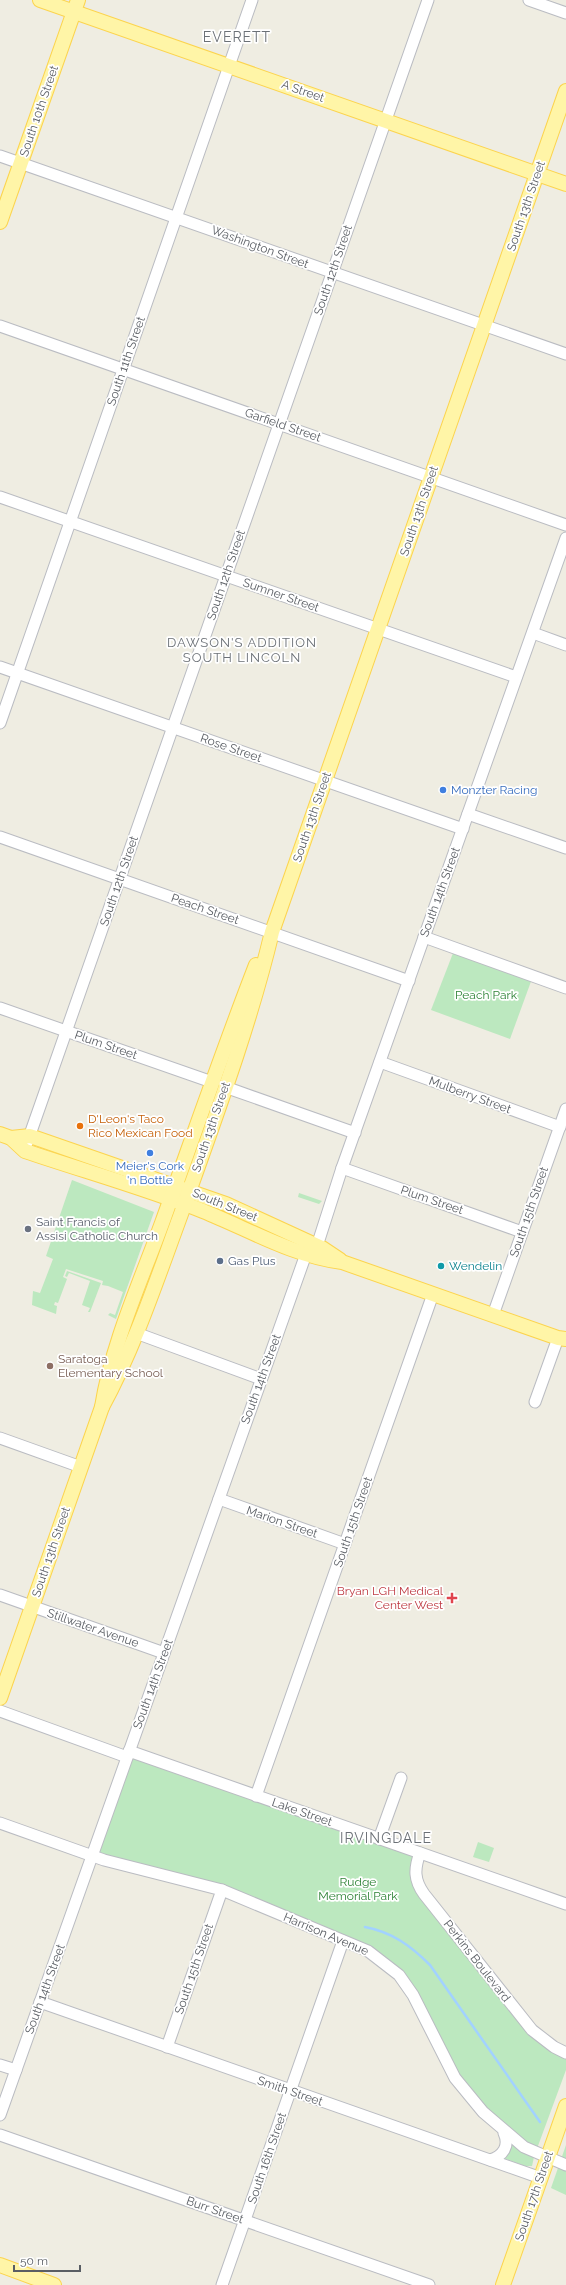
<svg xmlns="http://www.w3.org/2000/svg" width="566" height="2285" viewBox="0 0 566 2285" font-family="Raleway,sans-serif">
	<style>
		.green { fill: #bce8bf }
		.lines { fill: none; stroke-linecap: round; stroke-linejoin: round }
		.stream { stroke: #a2d2ff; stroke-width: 2.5 }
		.minor-casing { stroke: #babcc2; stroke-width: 13 }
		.major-casing { stroke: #fcd44e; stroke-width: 16 }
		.minor { stroke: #fff; stroke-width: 11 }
		.major { stroke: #fff5a7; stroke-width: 14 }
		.shop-dot { fill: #3f7fe0; stroke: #fff; stroke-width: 1.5 }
		.food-dot { fill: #e8710a; stroke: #fff; stroke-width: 1.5 }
		.worship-dot { fill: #6b7280; stroke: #fff; stroke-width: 1.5 }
		.service-dot { fill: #5c6f8a; stroke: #fff; stroke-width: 1.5 }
		.culture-dot { fill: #0f9aa8; stroke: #fff; stroke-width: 1.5 }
		.education-dot { fill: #8d6e63; stroke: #fff; stroke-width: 1.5 }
		.health-dot { fill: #e0444e; stroke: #fff; stroke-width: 1.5 }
		.labels { text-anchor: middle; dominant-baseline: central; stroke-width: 3.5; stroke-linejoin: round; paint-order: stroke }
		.street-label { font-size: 12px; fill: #5a5e64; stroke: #fff }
		.shop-label { font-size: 12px; fill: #366cbe; stroke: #fff; text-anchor: start }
		.park-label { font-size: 12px; fill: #2d8235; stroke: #fff }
		.food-label { font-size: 12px; fill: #c56008; stroke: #fff; text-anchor: start }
		.worship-label { font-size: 12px; fill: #5b616d; stroke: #fff; text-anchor: start }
		.service-label { font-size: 12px; fill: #4e5e75; stroke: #fff; text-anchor: start }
		.culture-label { font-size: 12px; fill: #0d838f; stroke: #fff; text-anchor: start }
		.education-label { font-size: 12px; fill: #785e54; stroke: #fff; text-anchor: start }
		.health-label { font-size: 12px; fill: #be3a42; stroke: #fff; text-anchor: end }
		.neighbourhood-label { font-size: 13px; letter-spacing: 1px; fill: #6b7076; stroke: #fff }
		.quarter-label { font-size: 14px; letter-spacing: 1px; fill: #6b7076; stroke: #fff }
	</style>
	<rect width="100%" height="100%" fill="#efede2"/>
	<!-- green -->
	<g class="green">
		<polygon points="455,948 533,976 510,1039 431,1010"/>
		<polygon points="72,1180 154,1212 116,1319 108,1315 110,1313 115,1315 123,1292 108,1286 102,1285 103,1281 66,1269 63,1277 67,1279 58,1303 55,1302 54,1305 57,1306 56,1314 32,1305 33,1291 40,1293 53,1259 46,1256"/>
		<polygon points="299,1193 322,1201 319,1204 298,1197"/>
		<polygon points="67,1271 101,1283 90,1312 88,1312 90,1308 82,1305 90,1281 69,1273 67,1277 65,1276"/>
		<polygon points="129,1751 420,1853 416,1880 532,2030 566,2053 566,2070 535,2154 468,2096 423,2014 384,1962 250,1901 92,1856"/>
		<polygon points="478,1842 494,1848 489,1862 473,1857"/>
		<polygon points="511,2143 534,2157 532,2166 525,2166 503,2158"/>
		<polygon points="566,2145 566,2195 551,2188"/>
	</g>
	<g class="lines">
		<!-- stream -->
		<path class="stream" d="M365,1927C392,1932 411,1946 430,1965L540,2122"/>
		<!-- minor casing -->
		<g class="minor-casing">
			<g id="minor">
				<polyline points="529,0 566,13"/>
				<polyline points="0,156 566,354"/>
				<polyline points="0,326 566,525"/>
				<polyline points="0,497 516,677"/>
				<polyline points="533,633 566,645"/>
				<polyline points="0,667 463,829"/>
				<polyline points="0,723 252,0"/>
				<polyline points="468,814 566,848"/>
				<polyline points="0,837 409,981"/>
				<polyline points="424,937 566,988"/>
				<polyline points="0,1008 212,1082"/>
				<polyline points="380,1062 560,1127"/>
				<polyline points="225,1087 355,1133"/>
				<polyline points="27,1143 428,0"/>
				<polyline points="342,1168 522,1232"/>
				<polyline points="317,1246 342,1168 566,538"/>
				<polyline points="493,1315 566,1109"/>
				<polyline points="136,1333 261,1379"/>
				<polyline points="535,1402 558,1338"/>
				<polyline points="0,1438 81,1467"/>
				<polyline points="219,1499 345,1544"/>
				<polyline points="0,1595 164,1653"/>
				<polyline points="0,1711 127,1757"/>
				<polyline points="129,1751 566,1904"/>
				<polyline points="256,1796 433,1294"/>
				<polyline points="0,1823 104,1860 222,1890 368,1951 399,1975 413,1995 455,2078 483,2112 524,2147 566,2165"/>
				<polyline points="379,1839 401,1778"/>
				<path d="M420,1853C414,1869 414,1880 424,1894L532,2030L554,2047L566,2053"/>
				<polyline points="40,2002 541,2178"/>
				<polyline points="167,2047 222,1890"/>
				<polyline points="0,2065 16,2070"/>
				<polyline points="0,2115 306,1254"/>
				<polyline points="0,2135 429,2285"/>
				<path d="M490,2160C503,2156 510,2146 504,2133"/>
				<polyline points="222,2285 343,1941"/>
			</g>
		</g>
		<!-- major casing -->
		<g class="major-casing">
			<g id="major">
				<polyline points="40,0 566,184"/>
				<polyline points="0,222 78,0"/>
				<path d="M0,1134L11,1138L25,1151C84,1171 145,1188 203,1211C248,1229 293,1256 342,1262L558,1338L566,1339"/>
				<polyline points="11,1138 30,1136 226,1204 322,1248 340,1260"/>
				<path d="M102,1407C135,1346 157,1279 181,1214C214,1121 249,1028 272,932L566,91"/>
				<path d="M0,1698L102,1407C112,1344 140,1283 162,1223C193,1137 223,1050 256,965"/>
				<polyline points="0,2265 54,2285"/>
				<polyline points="503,2285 566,2106"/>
			</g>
		</g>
		<!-- minor -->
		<use href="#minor" class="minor"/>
		<!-- major -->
		<use href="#major" class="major"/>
	</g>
	<!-- markers -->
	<g class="shop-dot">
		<circle cx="443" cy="790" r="4"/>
		<circle cx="150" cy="1153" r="4"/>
	</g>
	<circle class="food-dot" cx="80" cy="1126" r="4"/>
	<circle class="worship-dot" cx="28" cy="1229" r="4"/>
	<circle class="service-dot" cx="220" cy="1261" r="4"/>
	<circle class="culture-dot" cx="441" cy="1266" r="4"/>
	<circle class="education-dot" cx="50" cy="1366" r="4"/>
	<path class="health-dot" d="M450 1592h4v4h4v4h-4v4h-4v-4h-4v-4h4z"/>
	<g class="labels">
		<!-- street labels -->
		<g class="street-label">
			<text transform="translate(303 91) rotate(19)">A Street</text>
			<text transform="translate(39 111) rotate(-71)">South 10th Street</text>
			<text transform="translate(526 206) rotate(-71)">South 13th Street</text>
			<text transform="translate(260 247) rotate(20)">Washington Street</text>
			<text transform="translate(333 270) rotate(-71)">South 12th Street</text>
			<text transform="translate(126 361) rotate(-71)">South 11th Street</text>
			<text transform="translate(283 425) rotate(19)">Garfield Street</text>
			<text transform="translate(419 511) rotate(-71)">South 13th Street</text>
			<text transform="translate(226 575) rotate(-71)">South 12th Street</text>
			<text transform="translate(281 595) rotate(19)">Sumner Street</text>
			<text transform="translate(231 748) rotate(19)">Rose Street</text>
			<text transform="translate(312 817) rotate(-71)">South 13th Street</text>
			<text transform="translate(119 881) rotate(-71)">South 12th Street</text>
			<text transform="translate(440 892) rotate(-70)">South 14th Street</text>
			<text transform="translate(205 909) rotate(19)">Peach Street</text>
			<text transform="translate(106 1045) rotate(19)">Plum Street</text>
			<text transform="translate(470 1095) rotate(20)">Mulberry Street</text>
			<text transform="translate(211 1127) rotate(-71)">South 13th Street</text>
			<text transform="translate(432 1200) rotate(19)">Plum Street</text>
			<text transform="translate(225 1205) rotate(22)">South Street</text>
			<text transform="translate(529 1212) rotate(-71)">South 15th Street</text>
			<text transform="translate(261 1379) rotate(-70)">South 14th Street</text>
			<text transform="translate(282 1522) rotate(19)">Marion Street</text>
			<text transform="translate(353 1522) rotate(-71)">South 15th Street</text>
			<text transform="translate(51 1552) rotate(-71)">South 13th Street</text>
			<text transform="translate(93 1628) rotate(19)">Stillwater Avenue</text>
			<text transform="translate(153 1684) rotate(-70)">South 14th Street</text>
			<text transform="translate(302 1812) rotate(19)">Lake Street</text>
			<text transform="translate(326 1934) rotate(23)">Harrison Avenue</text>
			<text transform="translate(477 1961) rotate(52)">Perkins Boulevard</text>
			<text transform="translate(194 1969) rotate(-71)">South 15th Street</text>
			<text transform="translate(45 1989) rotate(-70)">South 14th Street</text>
			<text transform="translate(290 2091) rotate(19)">Smith Street</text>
			<text transform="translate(267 2158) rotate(-71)">South 16th Street</text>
			<text transform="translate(534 2196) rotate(-71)">South 17th Street</text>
			<text transform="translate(215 2210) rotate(19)">Burr Street</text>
		</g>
		<!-- shop labels -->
		<g class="shop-label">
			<text x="451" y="790">Monzter Racing</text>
			<text x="150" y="1166" text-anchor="middle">Meier's Cork<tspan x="150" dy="14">'n Bottle</tspan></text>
		</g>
		<!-- park labels -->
		<g class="park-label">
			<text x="486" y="995">Peach Park</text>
			<text x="358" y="1882">Rudge<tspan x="358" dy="14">Memorial Park</tspan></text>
		</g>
		<!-- food labels -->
		<g class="food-label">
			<text x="88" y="1119">D'Leon's Taco<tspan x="88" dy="14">Rico Mexican Food</tspan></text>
		</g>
		<!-- worship labels -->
		<g class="worship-label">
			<text x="36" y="1222">Saint Francis of<tspan x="36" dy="14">Assisi Catholic Church</tspan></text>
		</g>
		<!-- service labels -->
		<g class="service-label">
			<text x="228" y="1261">Gas Plus</text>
		</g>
		<!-- culture labels -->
		<g class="culture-label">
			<text x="449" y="1266">Wendelin</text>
		</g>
		<!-- education labels -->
		<g class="education-label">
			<text x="58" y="1359">Saratoga<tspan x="58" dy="14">Elementary School</tspan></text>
		</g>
		<!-- health labels -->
		<g class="health-label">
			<text x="443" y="1591">Bryan LGH Medical<tspan x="443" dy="14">Center West</tspan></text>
		</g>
		<!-- neighbourhood labels -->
		<g class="neighbourhood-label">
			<text x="242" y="642">DAWSON'S ADDITION<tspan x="242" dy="15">SOUTH LINCOLN</tspan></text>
		</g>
		<!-- quarter labels -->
		<g class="quarter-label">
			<text x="237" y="37">EVERETT</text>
			<text x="386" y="1838">IRVINGDALE</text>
		</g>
	</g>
	<!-- scale -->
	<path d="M14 2265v6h66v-6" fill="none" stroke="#5a5e64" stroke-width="2"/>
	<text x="20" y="2265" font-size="12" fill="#5a5e64" stroke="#ffffff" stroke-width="3" paint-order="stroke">50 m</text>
</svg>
